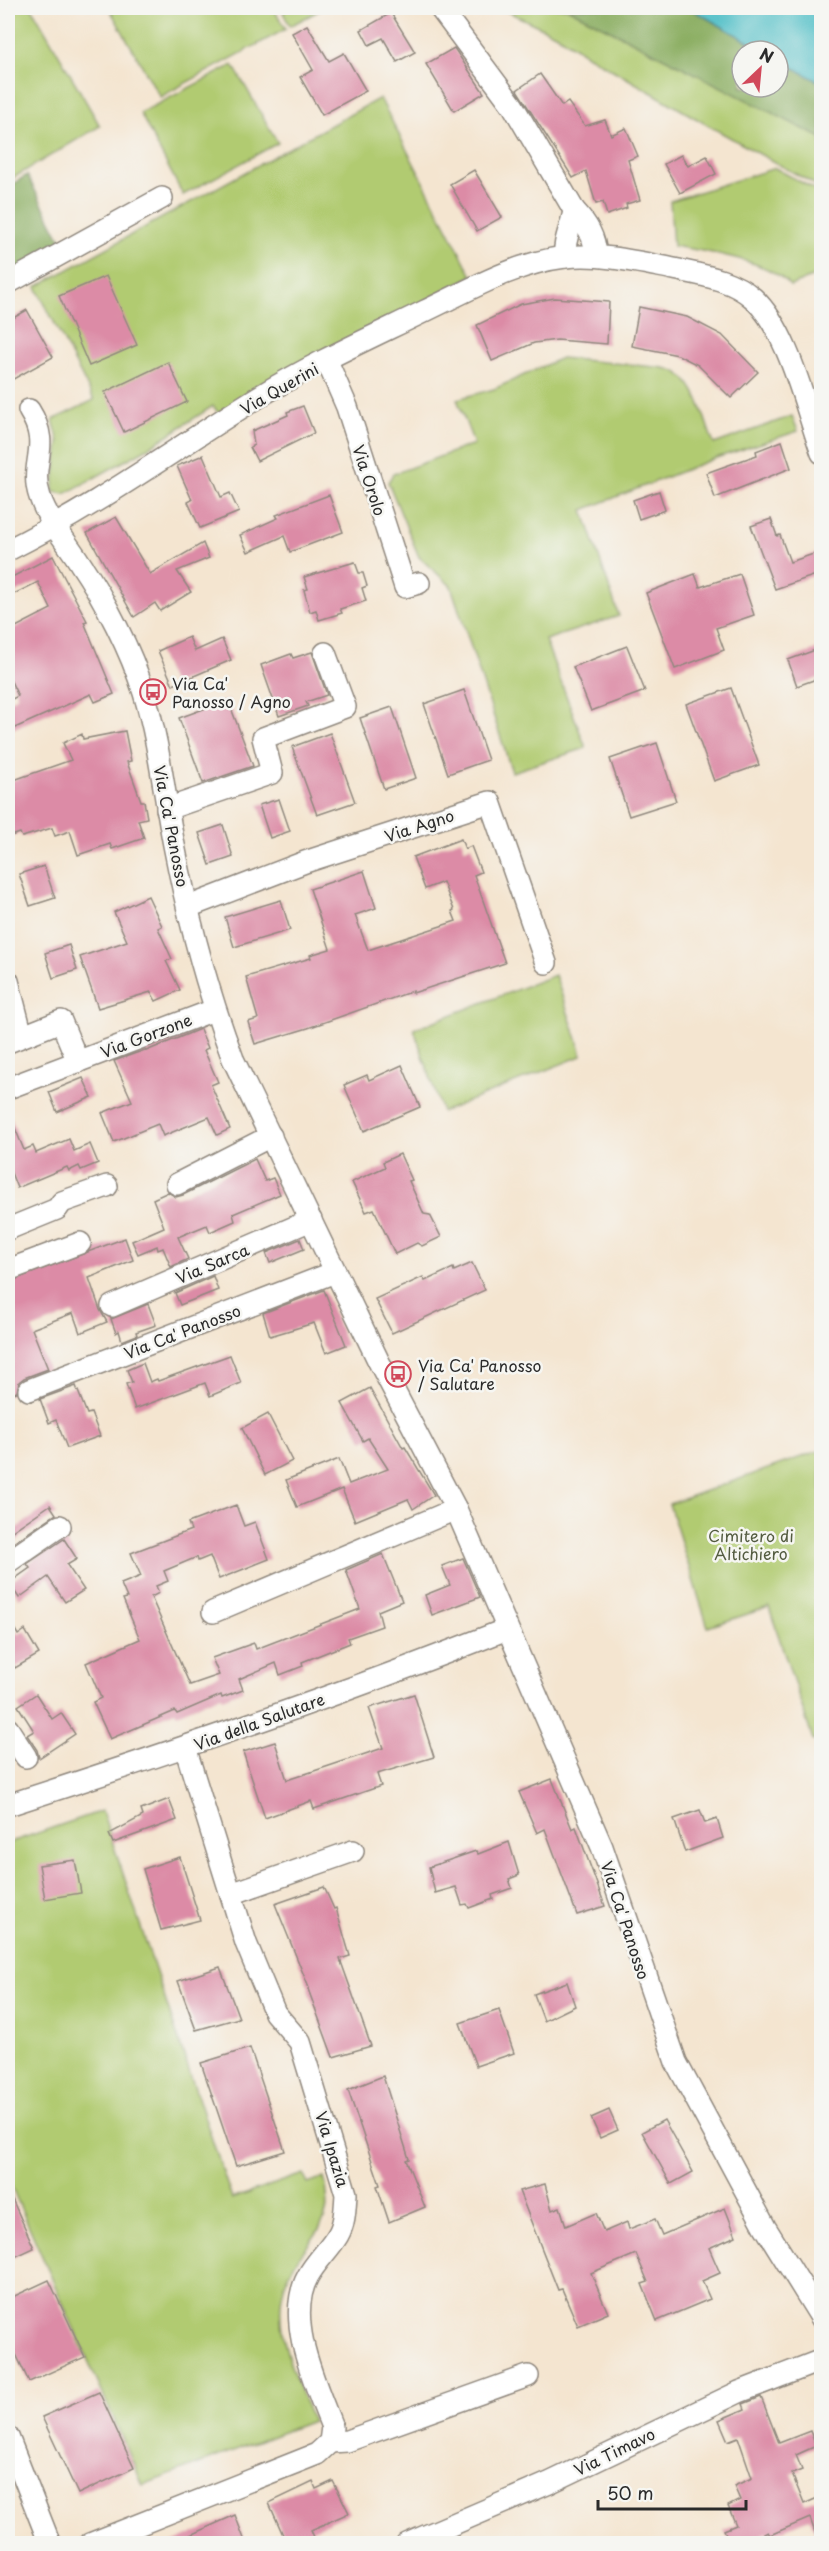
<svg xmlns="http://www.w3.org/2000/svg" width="829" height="2551" viewBox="0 0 829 2551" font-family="'Playpen Sans',sans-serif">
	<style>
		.green { fill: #b1cb71; stroke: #6e7b4e; stroke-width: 1.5 }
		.forest { fill: #8caf63; stroke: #5c6d47; stroke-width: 1.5 }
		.water { fill: #52c0c8; stroke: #3e767a; stroke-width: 1.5 }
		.building { fill: #dc8ba6 }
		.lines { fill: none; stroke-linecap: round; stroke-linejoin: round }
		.minor-casing { stroke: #90887e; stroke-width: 24 }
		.minor { stroke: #fff; stroke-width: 21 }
		.labels { text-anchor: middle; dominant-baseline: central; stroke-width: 5; stroke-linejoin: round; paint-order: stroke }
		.street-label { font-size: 16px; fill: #2b2b2b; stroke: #f6f6f2 }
		.poi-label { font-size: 16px; fill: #2b2b2b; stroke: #f6f6f2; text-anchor: start }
		.park-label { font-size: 16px; fill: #535b40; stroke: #f6f6f2 }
	</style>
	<rect width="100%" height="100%" fill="#f6f6f2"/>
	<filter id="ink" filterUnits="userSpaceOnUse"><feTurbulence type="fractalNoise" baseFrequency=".0167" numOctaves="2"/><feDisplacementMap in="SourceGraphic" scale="12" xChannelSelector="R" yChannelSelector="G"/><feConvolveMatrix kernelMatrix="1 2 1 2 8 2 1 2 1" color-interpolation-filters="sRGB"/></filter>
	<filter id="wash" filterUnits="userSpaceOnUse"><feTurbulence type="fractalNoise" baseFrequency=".008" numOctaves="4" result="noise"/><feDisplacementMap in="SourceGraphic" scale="24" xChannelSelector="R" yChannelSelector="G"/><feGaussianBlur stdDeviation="1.35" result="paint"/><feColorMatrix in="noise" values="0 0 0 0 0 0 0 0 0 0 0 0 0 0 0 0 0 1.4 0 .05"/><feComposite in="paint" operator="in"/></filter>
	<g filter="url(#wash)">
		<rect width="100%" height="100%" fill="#f4e5d0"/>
		<!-- green -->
		<g class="green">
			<polygon points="8,8 32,8 100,126 8,181"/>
			<polygon points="109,8 273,8 286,29 160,97"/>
			<polygon points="288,8 324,8 290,26 283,13"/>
			<polygon points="500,8 567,8 818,136 821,138 821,188 704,123 587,55 555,34"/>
			<polygon points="233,65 278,143 183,195 140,113"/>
			<polygon points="380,98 472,276 220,415 213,406 148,448 65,494 53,492 59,442 53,420 94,400 36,287"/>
			<path d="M775,168L821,193V273L790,286C769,259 705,252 673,246L670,201Z"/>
			<path d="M561,358L655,367C664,368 675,369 682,376C700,392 705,423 714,444L792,416L798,431L713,459L583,510L619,616L545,640L586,748L512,772L451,586L419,557L388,482L393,474L474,444L457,399L494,389Z"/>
			<polygon points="555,975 581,1051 581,1056 442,1112 414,1029"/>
			<polygon points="821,1450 822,1737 813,1740 769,1607 708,1627 669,1504"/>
			<path d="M102,1811L232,2199L303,2174L308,2184L324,2178C339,2232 300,2240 285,2284C270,2329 297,2380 312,2421L143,2485L8,2179V1843Z"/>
		</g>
		<!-- forest -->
		<g class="forest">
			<polygon points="567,8 689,8 765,51 742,51 742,87 778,87 778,59 821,83 821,138"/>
			<polygon points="27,175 63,244 8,273 8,187"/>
		</g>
		<!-- water -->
		<polygon class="water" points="689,8 821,8 821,83 778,59 778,51 765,51"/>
		<g id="blocks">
			<!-- building -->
			<g class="building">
				<polygon points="391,13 415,52 397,62 383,38 369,45 361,30"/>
				<polygon points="307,25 329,61 344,53 366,91 322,115 300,77 313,70 292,33"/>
				<polygon points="454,48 484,93 454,111 426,64"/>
				<polygon points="540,74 562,106 568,102 585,126 605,120 611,135 626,128 638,156 628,160 640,200 626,204 627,208 607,215 603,202 596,204 586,171 573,178 517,90"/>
				<polygon points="681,155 688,166 707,156 716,174 680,193 664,164"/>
				<polygon points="474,170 502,217 477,231 450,184"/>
				<polygon points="106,276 137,345 89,366 59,296"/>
				<polygon points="555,298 609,302 607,344 557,340 534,343 492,361 477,325 521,304"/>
				<polygon points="639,307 687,317 722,335 758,372 731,398 698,365 678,355 632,346"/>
				<polygon points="27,310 53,357 8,382 8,321"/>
				<polygon points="168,362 187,402 124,432 105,392"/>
				<polygon points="303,406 314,433 257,461 250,447 254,445 252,431 288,415 287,412"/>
				<polygon points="782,441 791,468 715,498 706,473 757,455 756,451"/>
				<polygon points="203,455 221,497 230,493 239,512 200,528 188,502 192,500 177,466"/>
				<polygon points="659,491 665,510 639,519 633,500"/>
				<polygon points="329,495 343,532 290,552 284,536 248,552 240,535 278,518 276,515"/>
				<polygon points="116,517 150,574 203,543 209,558 177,571 191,592 160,611 155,603 134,617 87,533"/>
				<polygon points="771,519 777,536 780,535 790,562 822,551 822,573 775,589 751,526"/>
				<polygon points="53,556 87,621 84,622 114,694 95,702 91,694 8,731 8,701 18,696 8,675 8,631 51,609 38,582 8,597 8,579"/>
				<polygon points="355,562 359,573 363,573 367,586 362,588 366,601 340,609 342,613 319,620 316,610 310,612 304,590 308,589 304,577"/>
				<polygon points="695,574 700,587 740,574 754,615 716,628 724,650 675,669 646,593"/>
				<polygon points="189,637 195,651 222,639 231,660 173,685 158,651"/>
				<polygon points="627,646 645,691 591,711 573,667"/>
				<polygon points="818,649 822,661 822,677 797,686 788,660"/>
				<polygon points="312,652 327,695 306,702 308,706 279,716 261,665 291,654 293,658"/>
				<polygon points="731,688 759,765 714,781 686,704"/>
				<polygon points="464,690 488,760 448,774 424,704"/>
				<polygon points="228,700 253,766 203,783 179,718"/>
				<polygon points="392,707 416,778 384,789 360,718"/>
				<polygon points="125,731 131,761 127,762 141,801 144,801 147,818 138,820 144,838 112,849 110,844 78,855 70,831 55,836 52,828 22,837 20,833 8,837 8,782 71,760 63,743 82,734 83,739"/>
				<polygon points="330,733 355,802 317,815 292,747"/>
				<polygon points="657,743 676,801 629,816 610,759"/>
				<polygon points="279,799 290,831 270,838 259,805"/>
				<polygon points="223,825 233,857 210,865 199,833"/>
				<polygon points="461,839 465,849 471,846 481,872 474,875 505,963 413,993 413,991 308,1028 255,1044 248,1022 258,1019 246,977 311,958 310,955 330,949 310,889 364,871 376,908 355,915 368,950 456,921 452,911 454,910 443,882 425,889 413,857"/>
				<polygon points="44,866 55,898 30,906 19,874"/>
				<polygon points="148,896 162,926 158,928 172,959 166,961 180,990 156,1001 151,992 98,1008 80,957 127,941 114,912"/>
				<polygon points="281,900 290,930 234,947 225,917"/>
				<polygon points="69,945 77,970 53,978 45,953"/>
				<polygon points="200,1029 208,1048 204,1050 218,1082 211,1085 230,1129 217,1135 209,1117 163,1136 158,1124 114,1142 102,1113 132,1101 114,1061 145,1050 146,1051"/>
				<polygon points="402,1065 420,1107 364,1131 344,1085 367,1075 369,1080"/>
				<polygon points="83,1078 92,1097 57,1112 49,1092"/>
				<polygon points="8,1111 24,1150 33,1146 36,1153 69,1139 74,1151 90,1144 98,1163 81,1170 79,1166 69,1171 67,1167 17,1188 8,1165"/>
				<polygon points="400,1154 412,1180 409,1181 424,1214 430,1215 441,1237 422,1246 417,1243 395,1254 374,1209 366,1212 352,1182 385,1167 383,1162"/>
				<polygon points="255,1159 265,1181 273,1178 280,1194 233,1214 235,1221 210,1232 207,1225 178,1237 188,1259 171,1267 163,1248 158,1250 157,1246 138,1254 132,1241 164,1227 153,1199 168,1192 176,1197 183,1195"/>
				<polygon points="125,1238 133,1260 89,1278 100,1310 107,1322 80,1333 73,1313 32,1329 48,1369 24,1378 19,1382 17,1392 8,1395 8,1282"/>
				<polygon points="300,1239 304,1249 270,1263 266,1253"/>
				<polygon points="472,1263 485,1290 392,1333 375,1299 423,1277 425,1281 453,1268 454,1271"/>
				<polygon points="213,1276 218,1290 180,1305 175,1293"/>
				<polygon points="324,1290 346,1345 326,1353 314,1323 270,1336 263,1313"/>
				<polygon points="148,1304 156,1325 136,1332 137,1335 122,1341 119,1331 116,1333 111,1319"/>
				<polygon points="230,1355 241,1383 210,1396 205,1383 135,1409 126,1384 132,1382 127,1370 143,1363 150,1382 157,1379 158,1381"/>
				<polygon points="76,1386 87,1414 91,1413 100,1436 67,1448 56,1420 49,1423 40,1399"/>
				<polygon points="370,1388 403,1448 405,1447 434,1495 413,1509 408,1499 355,1521 342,1489 297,1507 286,1480 339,1459 349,1484 388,1469 368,1438 363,1441 342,1403"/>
				<polygon points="268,1414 292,1461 265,1475 242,1428"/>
				<polygon points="50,1505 56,1514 13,1543 8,1534"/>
				<polygon points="236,1505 244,1526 255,1522 269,1559 219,1579 210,1556 198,1561 197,1557 164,1571 168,1581 156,1586 159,1593 151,1597 190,1685 219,1675 212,1658 254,1643 256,1649 360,1609 346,1570 383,1554 402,1601 378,1611 382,1626 348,1638 350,1643 302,1662 303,1666 280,1675 276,1663 239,1679 243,1690 222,1698 221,1695 177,1714 175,1711 110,1739 93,1702 101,1698 86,1663 140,1639 123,1599 127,1598 121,1584 141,1576 131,1553 191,1530 188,1523"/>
				<polygon points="64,1539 77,1559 67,1565 84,1590 65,1602 48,1577 19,1598 9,1583 30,1568 27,1564"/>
				<polygon points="463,1558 480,1597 432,1615 425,1595 450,1585 442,1566"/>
				<polygon points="8,1618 18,1635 25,1630 39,1654 15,1668 8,1656"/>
				<polygon points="36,1694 52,1719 61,1713 75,1734 39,1758 37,1750 27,1735 34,1731 18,1706"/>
				<polygon points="414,1694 434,1757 377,1774 381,1786 314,1809 311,1801 265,1818 243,1752 275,1742 287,1780 383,1748 369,1708"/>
				<polygon points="552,1779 572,1829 576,1827 605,1906 577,1915 545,1829 537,1833 519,1792"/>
				<polygon points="169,1799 177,1820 113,1843 109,1834 143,1816 141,1810"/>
				<polygon points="700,1810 705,1823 717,1819 723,1838 685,1852 674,1819"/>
				<polygon points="509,1842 519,1875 509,1879 512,1888 492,1895 493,1899 469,1908 467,1904 462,1905 456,1887 435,1893 429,1867 476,1851 478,1854"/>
				<polygon points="180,1857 200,1920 161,1930 143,1869"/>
				<polygon points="75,1860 81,1893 45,1899 39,1865"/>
				<polygon points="324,1887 334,1909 336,1908 350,1956 340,1959 371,2046 333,2057 308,1989 309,1988 275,1904"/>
				<polygon points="220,1967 239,2018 196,2030 178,1981"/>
				<polygon points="567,1982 575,2006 544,2021 534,1994"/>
				<polygon points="499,2010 514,2053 476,2066 460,2023"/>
				<polygon points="250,2048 285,2151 236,2166 201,2063"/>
				<polygon points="383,2076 409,2159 406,2160 425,2207 389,2222 377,2186 380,2185 348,2090"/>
				<polygon points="609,2110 618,2130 600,2138 591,2118"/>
				<polygon points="664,2120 693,2172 671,2184 642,2132"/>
				<polygon points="545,2184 552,2210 560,2207 566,2226 596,2213 604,2232 627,2222 629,2229 655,2219 662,2235 725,2208 736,2236 709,2248 720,2273 702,2281 710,2299 657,2321 642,2284 648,2282 636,2254 591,2273 608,2313 578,2326 562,2289 558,2290 519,2191"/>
				<polygon points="8,2190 34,2248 8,2260"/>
				<polygon points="49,2280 85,2357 29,2382 8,2337 8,2299"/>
				<polygon points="99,2392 134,2468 78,2494 42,2417"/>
				<polygon points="761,2397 779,2443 810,2431 816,2446 796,2455 802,2470 792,2474 804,2504 822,2496 822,2544 819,2544 810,2518 770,2535 768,2532 744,2544 731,2544 724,2530 736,2525 728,2506 740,2500 734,2486 752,2478 738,2437 728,2441 719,2420 745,2409 743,2404"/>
				<polygon points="333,2481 349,2513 311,2530 317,2544 287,2544 269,2503 313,2482 316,2489"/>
				<polygon points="235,2515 246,2544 170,2544"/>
			</g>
		</g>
	</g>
	<g filter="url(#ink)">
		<use href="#blocks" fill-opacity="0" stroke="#90887e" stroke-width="1.5"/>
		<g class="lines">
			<!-- minor casing -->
			<g class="minor-casing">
				<g id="minor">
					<path d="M440,8L513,106L574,210C587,224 595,237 596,256"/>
					<path d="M565,257C563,241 572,226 574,210"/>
					<polyline points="8,283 162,198"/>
					<polyline points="327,361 347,407 405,587 419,583"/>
					<path d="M29,410C53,448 28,463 40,497C48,521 67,542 80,563C105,600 131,651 144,693C159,742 164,794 174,845C188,917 207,990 233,1059L378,1360L456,1509L602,1847L676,2062L765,2227L822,2319"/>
					<path d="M8,550C97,506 176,448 260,396C312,364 370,338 425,311C469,290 515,263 565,257C601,253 638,262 674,269C701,275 732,279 753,298C789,331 805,407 822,453"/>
					<polyline points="167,809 272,773 263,738 345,707 325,653"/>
					<polyline points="188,907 305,862 490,802 546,963"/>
					<polyline points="8,981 22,1036"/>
					<polyline points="8,1042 61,1021 78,1062"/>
					<polyline points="8,1088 214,1010"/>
					<polyline points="177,1184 271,1136"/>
					<polyline points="8,1229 57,1209 62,1202 107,1186"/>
					<polyline points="8,1270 80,1243"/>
					<polyline points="112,1306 311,1220"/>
					<polyline points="29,1390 335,1272"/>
					<polyline points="8,1562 60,1526"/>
					<polyline points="213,1612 456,1509"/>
					<polyline points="8,1729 26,1757"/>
					<path d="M8,1805C176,1751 343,1694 507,1629"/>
					<polyline points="231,1894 353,1851"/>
					<polyline points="8,2437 50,2544"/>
					<polyline points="330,2442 347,2441 528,2376"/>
					<path d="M90,2544L317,2454L330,2442L332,2427C316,2385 284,2319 308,2276C316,2261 329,2250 338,2235C345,2223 345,2208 346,2194L300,2042L275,2013L246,1943L185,1747"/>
					<polyline points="407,2544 549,2483 739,2392 822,2360"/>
				</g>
			</g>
			<!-- minor -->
			<use href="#minor" class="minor"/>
		</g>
	</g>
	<!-- icons -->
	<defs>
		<g id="bus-ring" transform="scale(1.35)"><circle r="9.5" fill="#f6f6f2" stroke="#d1495b" stroke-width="1.5"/><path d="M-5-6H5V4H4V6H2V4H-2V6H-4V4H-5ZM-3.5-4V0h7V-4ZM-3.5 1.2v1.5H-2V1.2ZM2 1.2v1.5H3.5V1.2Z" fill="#d1495b"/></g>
	</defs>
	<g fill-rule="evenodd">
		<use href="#bus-ring" x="153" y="692"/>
		<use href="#bus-ring" x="398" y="1374"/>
	</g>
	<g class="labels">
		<!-- street labels -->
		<g class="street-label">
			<text transform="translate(279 388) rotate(-30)">Via Querini</text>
			<text transform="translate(370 480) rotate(72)">Via Orolo</text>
			<text transform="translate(419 825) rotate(-18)">Via Agno</text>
			<text transform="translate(172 826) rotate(79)">Via Ca' Panosso</text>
			<text transform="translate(146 1035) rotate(-21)">Via Gorzone</text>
			<text transform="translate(212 1263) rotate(-23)">Via Sarca</text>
			<text transform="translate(182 1331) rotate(-21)">Via Ca' Panosso</text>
			<text transform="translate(259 1721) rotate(-20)">Via della Salutare</text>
			<text transform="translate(626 1920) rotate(72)">Via Ca' Panosso</text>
			<text transform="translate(333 2149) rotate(73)">Via Ipazia</text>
			<text transform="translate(614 2451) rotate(-26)">Via Timavo</text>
		</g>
		<!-- poi labels -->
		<g class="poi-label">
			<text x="172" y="683">Via Ca'<tspan x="172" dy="18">Panosso / Agno</tspan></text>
			<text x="418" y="1365">Via Ca' Panosso<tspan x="418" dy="18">/ Salutare</tspan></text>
		</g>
		<!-- park labels -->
		<g class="park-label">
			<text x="751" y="1535">Cimitero di<tspan x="751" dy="18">Altichiero</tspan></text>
		</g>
	</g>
	<!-- margin -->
	<rect width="829" height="2551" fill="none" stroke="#f6f6f2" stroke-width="30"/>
	<!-- north arrow -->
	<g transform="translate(760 69) rotate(26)"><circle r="28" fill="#f6f6f2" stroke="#a5a5a2" stroke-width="1.5"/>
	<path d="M0-4.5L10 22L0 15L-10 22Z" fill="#d1495b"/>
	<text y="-9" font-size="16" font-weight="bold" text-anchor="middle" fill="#2b2b2b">N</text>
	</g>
	<!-- scale -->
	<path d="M598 2500v9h148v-9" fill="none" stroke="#2b2b2b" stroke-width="3"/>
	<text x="607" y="2500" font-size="18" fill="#2b2b2b" stroke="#f6f6f2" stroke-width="4.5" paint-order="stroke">50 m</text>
</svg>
